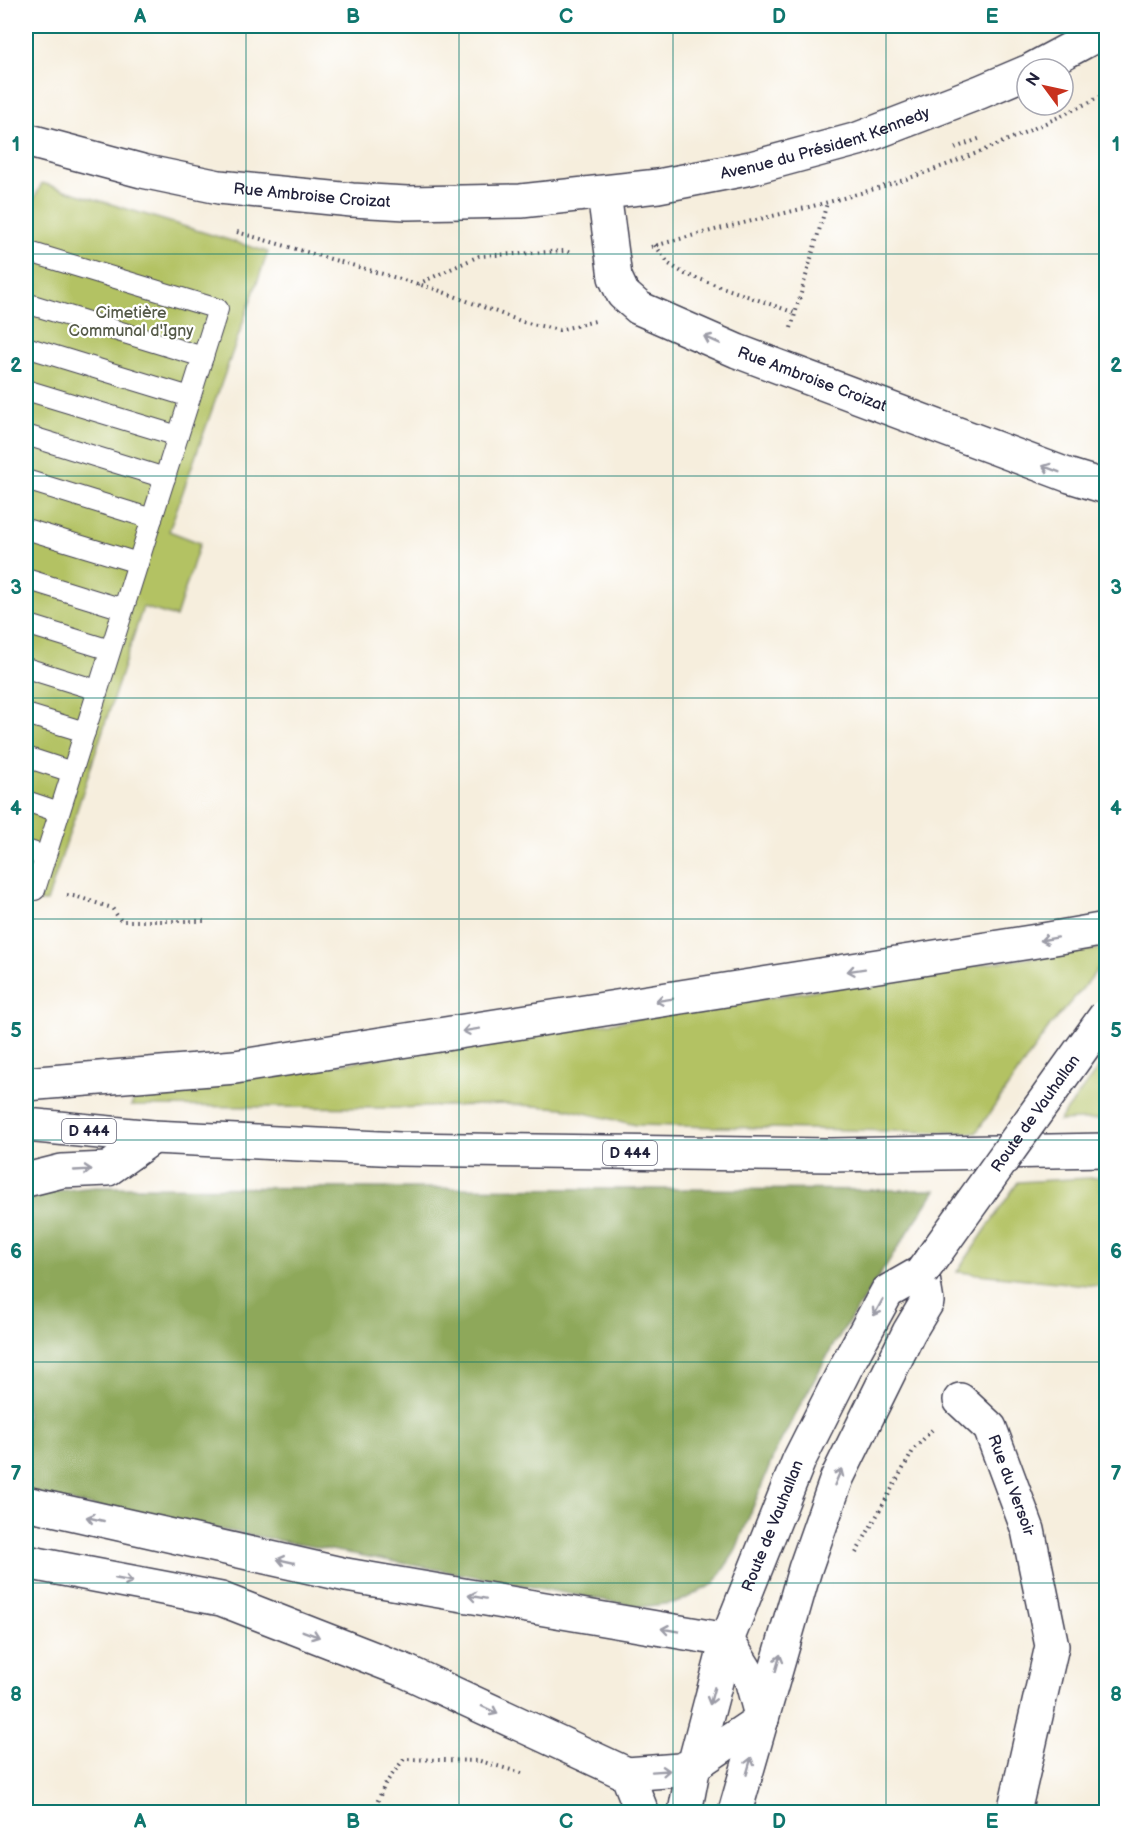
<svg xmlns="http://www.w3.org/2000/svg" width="1132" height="1838" viewBox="0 0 1132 1838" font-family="'Balsamiq Sans',sans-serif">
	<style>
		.green { fill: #b3c264; stroke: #6a7250; stroke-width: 1.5 }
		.forest { fill: #8ea85a; stroke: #58654a; stroke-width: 1.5 }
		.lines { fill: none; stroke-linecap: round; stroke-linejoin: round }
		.service-casing { stroke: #424153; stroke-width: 22 }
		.minor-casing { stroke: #424153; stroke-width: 36 }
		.tertiary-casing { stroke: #424153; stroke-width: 36 }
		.secondary-casing { stroke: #424153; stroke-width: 36 }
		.primary-casing { stroke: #424153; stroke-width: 36 }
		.path { stroke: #424153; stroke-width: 4; stroke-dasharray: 1.5 4.5; stroke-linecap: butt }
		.service { stroke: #fff; stroke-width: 20 }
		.minor { stroke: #fff; stroke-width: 33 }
		.tertiary { stroke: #fff; stroke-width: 33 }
		.secondary { stroke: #fff; stroke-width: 33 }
		.primary { stroke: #fff; stroke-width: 33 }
		.secondary-bridge-casing { stroke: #424153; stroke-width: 36; stroke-linecap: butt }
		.secondary-bridge { stroke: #fff; stroke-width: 33 }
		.oneway { stroke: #9c9ca7 }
		.grid { fill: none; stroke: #0f766e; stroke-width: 1.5; stroke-opacity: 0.55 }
		.labels { text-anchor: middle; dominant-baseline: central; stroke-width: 4.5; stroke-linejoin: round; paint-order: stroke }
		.shield { fill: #fff; stroke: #646476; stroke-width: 1.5 }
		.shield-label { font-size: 15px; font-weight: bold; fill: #22223b }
		.street-label { font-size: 16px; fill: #22223b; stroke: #fff }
		.park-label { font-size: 16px; fill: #555a49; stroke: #fff }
		.neatline { fill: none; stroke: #0f766e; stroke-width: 2 }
		.grid-label { font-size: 20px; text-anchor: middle; font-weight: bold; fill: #0f766e }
	</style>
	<rect width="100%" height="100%" fill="#fff"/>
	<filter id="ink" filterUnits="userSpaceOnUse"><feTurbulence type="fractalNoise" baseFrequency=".0167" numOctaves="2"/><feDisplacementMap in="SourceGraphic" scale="12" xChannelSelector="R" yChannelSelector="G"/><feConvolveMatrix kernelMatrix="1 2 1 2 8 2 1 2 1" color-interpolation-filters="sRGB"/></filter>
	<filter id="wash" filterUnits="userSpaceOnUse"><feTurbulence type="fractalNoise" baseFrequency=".008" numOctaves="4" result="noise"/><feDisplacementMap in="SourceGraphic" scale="24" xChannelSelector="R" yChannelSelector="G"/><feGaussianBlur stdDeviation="1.35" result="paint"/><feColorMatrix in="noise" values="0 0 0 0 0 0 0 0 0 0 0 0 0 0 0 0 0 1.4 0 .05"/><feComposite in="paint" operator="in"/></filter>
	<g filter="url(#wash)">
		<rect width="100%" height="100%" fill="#f6eedd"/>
		<!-- green -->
		<g class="green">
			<polygon points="42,183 268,252 169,531 200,543 176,617 143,607 47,902 26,901 26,207 32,203"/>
			<polygon points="1106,948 1106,958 1088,982 1050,1026 976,1133 636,1125 563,1108 504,1104 395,1108 131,1106 136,1095 682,1012 931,971"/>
			<polygon points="1106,1058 1106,1119 1059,1121"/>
			<polygon points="1106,1177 1106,1287 957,1272 1018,1182"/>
		</g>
		<!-- forest -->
		<polygon class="forest" points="95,1187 936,1190 834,1344 776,1450 735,1552 714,1584 679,1602 641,1607 65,1501 26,1491 26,1201 48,1192"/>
	</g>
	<g filter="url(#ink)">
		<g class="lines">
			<!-- service casing -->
			<g class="service-casing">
				<g id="service">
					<polyline points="26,251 218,309 35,890"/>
					<polyline points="26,303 203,357"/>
					<polyline points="26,347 190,397"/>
					<polyline points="26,390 178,436"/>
					<polyline points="26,435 165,478"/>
					<polyline points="26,480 152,519"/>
					<polyline points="26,529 138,563"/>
					<polyline points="26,579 123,609"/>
					<polyline points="26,624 110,650"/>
					<polyline points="26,668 97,690"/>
					<polyline points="26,714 85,732"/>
					<polyline points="26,757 72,772"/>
					<polyline points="26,801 59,812"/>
					<polyline points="26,850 45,856"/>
				</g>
			</g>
			<!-- minor casing -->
			<g class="minor-casing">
				<g id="minor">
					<path id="s1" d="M604,193L615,277L623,294L639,308L737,351L1070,476L1106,487"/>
					<path id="s2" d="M960,1400L990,1428L1028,1530L1052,1646L1014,1812"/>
				</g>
			</g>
			<!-- tertiary casing -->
			<g class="tertiary-casing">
				<g id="tertiary">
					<polyline points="1033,69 1106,30"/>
					<path id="s3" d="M26,140L142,171L219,187L352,200L407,203L521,201L658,186L751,168L858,139L980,92L1027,72"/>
				</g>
			</g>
			<!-- secondary casing -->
			<g class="secondary-casing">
				<g id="secondary">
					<polyline points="727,1640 751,1679 762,1719"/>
					<polyline points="642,1812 627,1774 679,1770 694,1765 762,1719"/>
					<path id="s4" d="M685,1812L694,1765L727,1640L799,1460L846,1367L887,1292L922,1272L927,1302L909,1332L837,1478L805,1569L735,1812"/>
				</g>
			</g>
			<!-- primary casing -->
			<g class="primary-casing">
				<g id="primary">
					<polyline points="26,1084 235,1067 1037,941 1106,929"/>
					<polyline points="26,1125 153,1137 400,1149 831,1155 1106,1150"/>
					<polyline points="26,1180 62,1171 108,1169 153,1137"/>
					<polyline points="26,1503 346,1575 727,1640"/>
					<polyline points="26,1562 221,1599 403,1670 627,1774"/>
				</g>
			</g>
			<!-- path -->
			<g class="path">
				<polyline points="955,148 981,138"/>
				<polyline points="237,232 435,289 523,322 559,330 595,321"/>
				<polyline points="655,245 669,264 685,274 795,313"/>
				<path d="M651,247C723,226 798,212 871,190C954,166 1029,132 1106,94"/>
				<polyline points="418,284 479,256 565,251 573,254"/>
				<polyline points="791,328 827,203"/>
				<polyline points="67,895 78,897 112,908 121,921 208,921"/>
				<polyline points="856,1553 914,1449 932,1430"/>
				<polyline points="373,1812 385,1784 404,1759 480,1761 525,1774"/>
			</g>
			<!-- service -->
			<use href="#service" class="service"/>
			<!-- minor -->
			<use href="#minor" class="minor"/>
			<!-- tertiary -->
			<use href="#tertiary" class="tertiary"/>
			<!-- secondary -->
			<use href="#secondary" class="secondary"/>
			<!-- primary -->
			<use href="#primary" class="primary"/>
			<!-- secondary-bridge casing -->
			<g class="secondary-bridge-casing">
				<g id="secondary-bridge">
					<path id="s5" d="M922,1272L1106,1015"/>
				</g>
			</g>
			<!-- secondary-bridge -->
			<use href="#secondary-bridge" class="secondary-bridge"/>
		</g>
		<!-- one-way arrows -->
		<defs><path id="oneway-shaft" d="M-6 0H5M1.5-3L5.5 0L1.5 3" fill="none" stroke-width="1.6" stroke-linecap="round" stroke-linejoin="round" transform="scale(1.5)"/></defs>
		<g class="oneway">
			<use href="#oneway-shaft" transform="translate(712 340) rotate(-156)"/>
			<use href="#oneway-shaft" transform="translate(1051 469) rotate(-159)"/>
			<use href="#oneway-shaft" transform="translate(1049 939) rotate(170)"/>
			<use href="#oneway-shaft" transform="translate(856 970) rotate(171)"/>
			<use href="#oneway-shaft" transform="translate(664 1000) rotate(171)"/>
			<use href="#oneway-shaft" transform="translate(471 1030) rotate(171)"/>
			<use href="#oneway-shaft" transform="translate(83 1170) rotate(-3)"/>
			<use href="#oneway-shaft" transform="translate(878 1308) rotate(119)"/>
			<use href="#oneway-shaft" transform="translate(838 1477) rotate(-67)"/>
			<use href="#oneway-shaft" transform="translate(95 1519) rotate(-167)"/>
			<use href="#oneway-shaft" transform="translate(286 1561) rotate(-167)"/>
			<use href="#oneway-shaft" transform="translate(124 1580) rotate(11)"/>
			<use href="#oneway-shaft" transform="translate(477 1597) rotate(-170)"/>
			<use href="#oneway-shaft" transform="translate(670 1630) rotate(-170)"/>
			<use href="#oneway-shaft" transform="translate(311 1634) rotate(21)"/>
			<use href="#oneway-shaft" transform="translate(778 1663) rotate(-74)"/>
			<use href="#oneway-shaft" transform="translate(712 1696) rotate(105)"/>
			<use href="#oneway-shaft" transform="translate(490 1710) rotate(25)"/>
			<use href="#oneway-shaft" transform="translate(749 1766) rotate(-74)"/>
			<use href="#oneway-shaft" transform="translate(661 1771) rotate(-4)"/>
		</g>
	</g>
	<!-- grid -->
	<path class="grid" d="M246,26V1812M459,26V1812M673,26V1812M886,26V1812M26,254H1106M26,476H1106M26,698H1106M26,919H1106M26,1140H1106M26,1362H1106M26,1583H1106"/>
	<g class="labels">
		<!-- shield labels -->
		<g class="shield">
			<rect x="62" y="1119" width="54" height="24" rx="4.5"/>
			<rect x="603" y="1141" width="54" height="24" rx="4.5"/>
		</g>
		<g class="shield-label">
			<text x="89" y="1131">D 444</text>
			<text x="630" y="1153">D 444</text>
		</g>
		<!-- street labels -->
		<g class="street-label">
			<text stroke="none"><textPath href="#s3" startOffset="812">Avenue du Président Kennedy</textPath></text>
			<text stroke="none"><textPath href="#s3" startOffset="292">Rue Ambroise Croizat</textPath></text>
			<text stroke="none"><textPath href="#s1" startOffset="312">Rue Ambroise Croizat</textPath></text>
			<text stroke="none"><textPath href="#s5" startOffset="195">Route de Vauhallan</textPath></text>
			<text stroke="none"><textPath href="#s2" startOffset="102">Rue du Versoir</textPath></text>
			<text stroke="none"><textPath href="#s4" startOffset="300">Route de Vauhallan</textPath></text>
		</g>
		<!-- park labels -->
		<g class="park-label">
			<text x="131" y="313">Cimetière<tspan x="131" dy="18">Communal d'Igny</tspan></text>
		</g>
	</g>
	<!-- margin -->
	<rect width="1132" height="1838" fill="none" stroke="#fff" stroke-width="66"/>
	<!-- north arrow -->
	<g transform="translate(1045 87) rotate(303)"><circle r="28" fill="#ffffff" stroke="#a7a7b1" stroke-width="1.5"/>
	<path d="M0-4.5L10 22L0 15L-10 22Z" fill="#c8321e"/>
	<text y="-9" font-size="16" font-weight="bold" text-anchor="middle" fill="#22223b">N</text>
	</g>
	<rect x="33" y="33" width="1066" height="1772" class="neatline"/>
	<g class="grid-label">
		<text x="140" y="23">A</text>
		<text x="353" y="23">B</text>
		<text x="566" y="23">C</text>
		<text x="779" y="23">D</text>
		<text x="992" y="23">E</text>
		<text x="16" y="151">1</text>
		<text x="1116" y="151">1</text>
		<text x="16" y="372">2</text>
		<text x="1116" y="372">2</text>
		<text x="16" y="594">3</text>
		<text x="1116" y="594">3</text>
		<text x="16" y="815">4</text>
		<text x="1116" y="815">4</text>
		<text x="16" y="1037">5</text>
		<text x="1116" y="1037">5</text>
		<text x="16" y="1258">6</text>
		<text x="1116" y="1258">6</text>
		<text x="16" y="1480">7</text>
		<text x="1116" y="1480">7</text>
		<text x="16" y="1701">8</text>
		<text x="1116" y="1701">8</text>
		<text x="140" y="1828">A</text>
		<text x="353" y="1828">B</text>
		<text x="566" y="1828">C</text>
		<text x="779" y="1828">D</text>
		<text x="992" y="1828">E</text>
	</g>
</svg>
